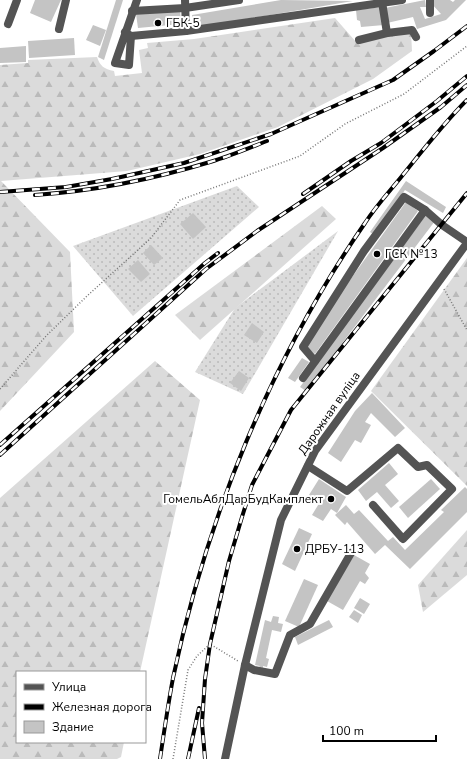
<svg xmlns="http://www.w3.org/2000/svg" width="467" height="759" viewBox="0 0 467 759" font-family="'Nunito Sans',sans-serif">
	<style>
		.forest { fill: url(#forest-firs) }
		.garden { fill: url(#garden-dots) }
		.building { fill: #c4c4c4 }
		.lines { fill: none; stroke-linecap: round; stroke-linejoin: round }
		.path { stroke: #767676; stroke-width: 1.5; stroke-dasharray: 1 2; stroke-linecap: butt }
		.minor { stroke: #545454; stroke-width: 8 }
		.rail-casing { stroke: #000; stroke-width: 4 }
		.rail { stroke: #fff; stroke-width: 2.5; stroke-dasharray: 8; stroke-linecap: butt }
		.poi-dot { fill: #000; stroke: #fff; stroke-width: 1.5 }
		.labels { text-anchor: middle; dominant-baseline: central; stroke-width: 4; stroke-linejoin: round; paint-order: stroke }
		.poi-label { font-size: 12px; fill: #000; stroke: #fff; text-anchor: start }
		.street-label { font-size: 12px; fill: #000; stroke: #fff }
	</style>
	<defs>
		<pattern id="forest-firs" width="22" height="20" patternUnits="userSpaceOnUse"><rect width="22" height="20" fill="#dbdbdb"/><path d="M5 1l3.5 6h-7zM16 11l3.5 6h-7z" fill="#bababa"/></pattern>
		<pattern id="garden-dots" width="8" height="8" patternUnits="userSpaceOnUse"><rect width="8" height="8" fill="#dbdbdb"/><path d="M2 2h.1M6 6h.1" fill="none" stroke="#bababa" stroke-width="1.8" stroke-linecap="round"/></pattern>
	</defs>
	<rect width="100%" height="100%" fill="#fff"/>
	<!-- forest -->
	<g class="forest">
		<path d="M335,18L357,43L411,32L412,51L373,79L278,127L200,154L127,171L1,181L70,252L74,332L0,411V65L28,63V60L97,57C100,66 104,69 114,71L115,76L142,73L139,50L148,48L147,43L194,39Z"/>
		<polygon points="322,206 336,219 200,340 175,315"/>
		<polygon points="467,258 467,486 371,391"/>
		<polygon points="155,361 200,400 140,672 17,672 17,742 124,742 121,757 117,759 0,759 0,498"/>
		<polygon points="467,530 467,575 423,612 418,585"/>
	</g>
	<!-- garden -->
	<g class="garden">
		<polygon points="237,186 259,207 133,316 73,246"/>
		<polygon points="338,231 243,394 195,372 235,308"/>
	</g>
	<!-- building -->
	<g class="building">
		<polygon points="35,0 61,0 51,22 30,13"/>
		<polygon points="116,0 123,0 104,60 98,57"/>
		<polygon points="281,0 353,1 193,28 192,15"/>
		<polygon points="425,0 426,7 420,7 425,19 441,14 431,3 434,0 450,0 453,2 455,0 466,0 446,20 417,29 413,17 387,23 385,8"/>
		<polygon points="382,7 384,25 361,27 360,21 357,20 356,10"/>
		<polygon points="180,9 181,24 138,28 136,14"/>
		<polygon points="93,25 106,30 100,46 86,40"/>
		<polygon points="74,38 75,55 29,58 28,41"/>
		<polygon points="26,46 26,62 0,63 0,48"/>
		<polygon points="406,181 446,207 443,213 405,190 373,234 370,232"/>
		<polygon points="406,202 418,211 315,354 306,347 337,298"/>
		<polygon points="193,213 206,227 193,239 180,224"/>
		<polygon points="426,215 435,221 306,391 300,387"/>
		<polygon points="151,245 163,258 154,265 143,253"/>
		<polygon points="138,260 150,274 141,282 128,269"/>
		<polygon points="252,323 264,332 257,343 244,335"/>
		<polygon points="302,358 309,362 295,382 288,378"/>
		<polygon points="239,371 249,378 241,391 230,383"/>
		<polygon points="372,393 405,428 395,437 371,413 365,422 371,425 361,443 355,440 341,462 328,453 355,411"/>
		<polygon points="389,463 398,474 385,485 399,501 391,508 377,492 366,501 358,490"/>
		<polygon points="319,479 346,497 337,513 331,509 323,521 312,515 320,502 309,495"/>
		<polygon points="431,479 440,489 408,518 399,507"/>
		<polygon points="465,487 467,489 467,512 410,569 385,545 375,554 347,522 345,525 335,515 346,505 354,514 359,510 388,541 393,537 405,550 444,512 441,510"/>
		<polygon points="299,528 312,534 295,571 282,564"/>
		<polygon points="354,555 370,564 365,573 369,578 365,584 360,581 343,610 327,601"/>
		<polygon points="304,579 318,585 299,627 285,621"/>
		<polygon points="360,598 370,604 364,614 354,608"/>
		<polygon points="354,610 362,615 358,623 349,617"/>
		<polygon points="273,616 279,617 278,623 283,624 281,632 272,630 266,658 269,659 267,667 263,666 263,668 259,667 260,666 255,665 265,620 271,622"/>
		<polygon points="329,620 333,627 298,645 295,637"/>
	</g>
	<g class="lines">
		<!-- path -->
		<g class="path">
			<polyline points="444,289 467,330"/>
			<polyline points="0,389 46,336 87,296 151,238 180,200 300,156 345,124 404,94 467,46"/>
			<polyline points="173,759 188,670 197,656 210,644 238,661"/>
		</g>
		<!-- minor -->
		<g class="minor">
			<polyline points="185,0 186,31"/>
			<polyline points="382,2 387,33"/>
			<polyline points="132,11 185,8 239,0"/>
			<polyline points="430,13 430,0"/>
			<polyline points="8,24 17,0"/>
			<polyline points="59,29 66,0"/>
			<polyline points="125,32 131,36 186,31 402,0"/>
			<polyline points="131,36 129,65 115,63 137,0"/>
			<polyline points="359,40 387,33 412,30 416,37"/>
			<polyline points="315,361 303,347 364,251 404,197 425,210"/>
			<polyline points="303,378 425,210 442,225 467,242"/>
			<polyline points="308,466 347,491 398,448 418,467 427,465 452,489 403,539 373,505"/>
			<polyline points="245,665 254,670 275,674 290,635 310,624 351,553"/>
			<polyline points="225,759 245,665 281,520 315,451 467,243"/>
		</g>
		<!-- rail casing -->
		<g class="rail-casing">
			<g id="rail">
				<polyline points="0,192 66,187 112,179 184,163 271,134 393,80 434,51 467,26"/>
				<polyline points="303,194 351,161 381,143 437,101 467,76"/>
				<path d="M35,195C94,191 154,179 210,162C230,156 249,148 267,141"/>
				<polyline points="0,445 205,263 218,253"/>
				<polyline points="0,455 206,269 257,231 383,148 441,107 467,85"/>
				<path d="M160,759C164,732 168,705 173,678C207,517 271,359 365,223C376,206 390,191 402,176C423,150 444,123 467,100"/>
				<polyline points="188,759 199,708"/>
				<polyline points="205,759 202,723 205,679 210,644 229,561 242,517 252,485 291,410 467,193"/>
			</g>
		</g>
		<!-- rail -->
		<use href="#rail" class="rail"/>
	</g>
	<!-- markers -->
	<g class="poi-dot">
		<circle cx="158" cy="23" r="4"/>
		<circle cx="377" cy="254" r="4"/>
		<circle cx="331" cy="499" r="4"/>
		<circle cx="297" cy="549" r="4"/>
	</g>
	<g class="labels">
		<!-- poi labels -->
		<g class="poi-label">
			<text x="166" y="23">ГБК-5</text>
			<text x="385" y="254">ГСК №13</text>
			<text x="323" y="499" text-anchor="end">ГомельАблДарБудКамплект</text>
			<text x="305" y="549">ДРБУ-113</text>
		</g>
		<!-- street labels -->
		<g class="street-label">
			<text transform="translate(329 413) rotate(-55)">Дарожная вуліца</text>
		</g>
	</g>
	<!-- legend -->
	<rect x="16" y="671" width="130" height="72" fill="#ffffff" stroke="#999999"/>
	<rect x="24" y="684" width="20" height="6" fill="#545454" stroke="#999999"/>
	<text x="52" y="691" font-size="12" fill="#000000">Улица</text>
	<rect x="24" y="704" width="20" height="6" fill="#000000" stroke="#999999"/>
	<text x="52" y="711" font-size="12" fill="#000000">Железная дорога</text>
	<rect x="24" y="721" width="20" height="12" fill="#c4c4c4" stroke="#999999"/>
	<text x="52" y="731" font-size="12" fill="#000000">Здание</text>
	<!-- scale -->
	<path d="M323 735v6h113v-6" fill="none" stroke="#000000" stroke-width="2"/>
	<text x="329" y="735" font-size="12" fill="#000000" stroke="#ffffff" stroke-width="3" paint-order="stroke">100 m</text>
</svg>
